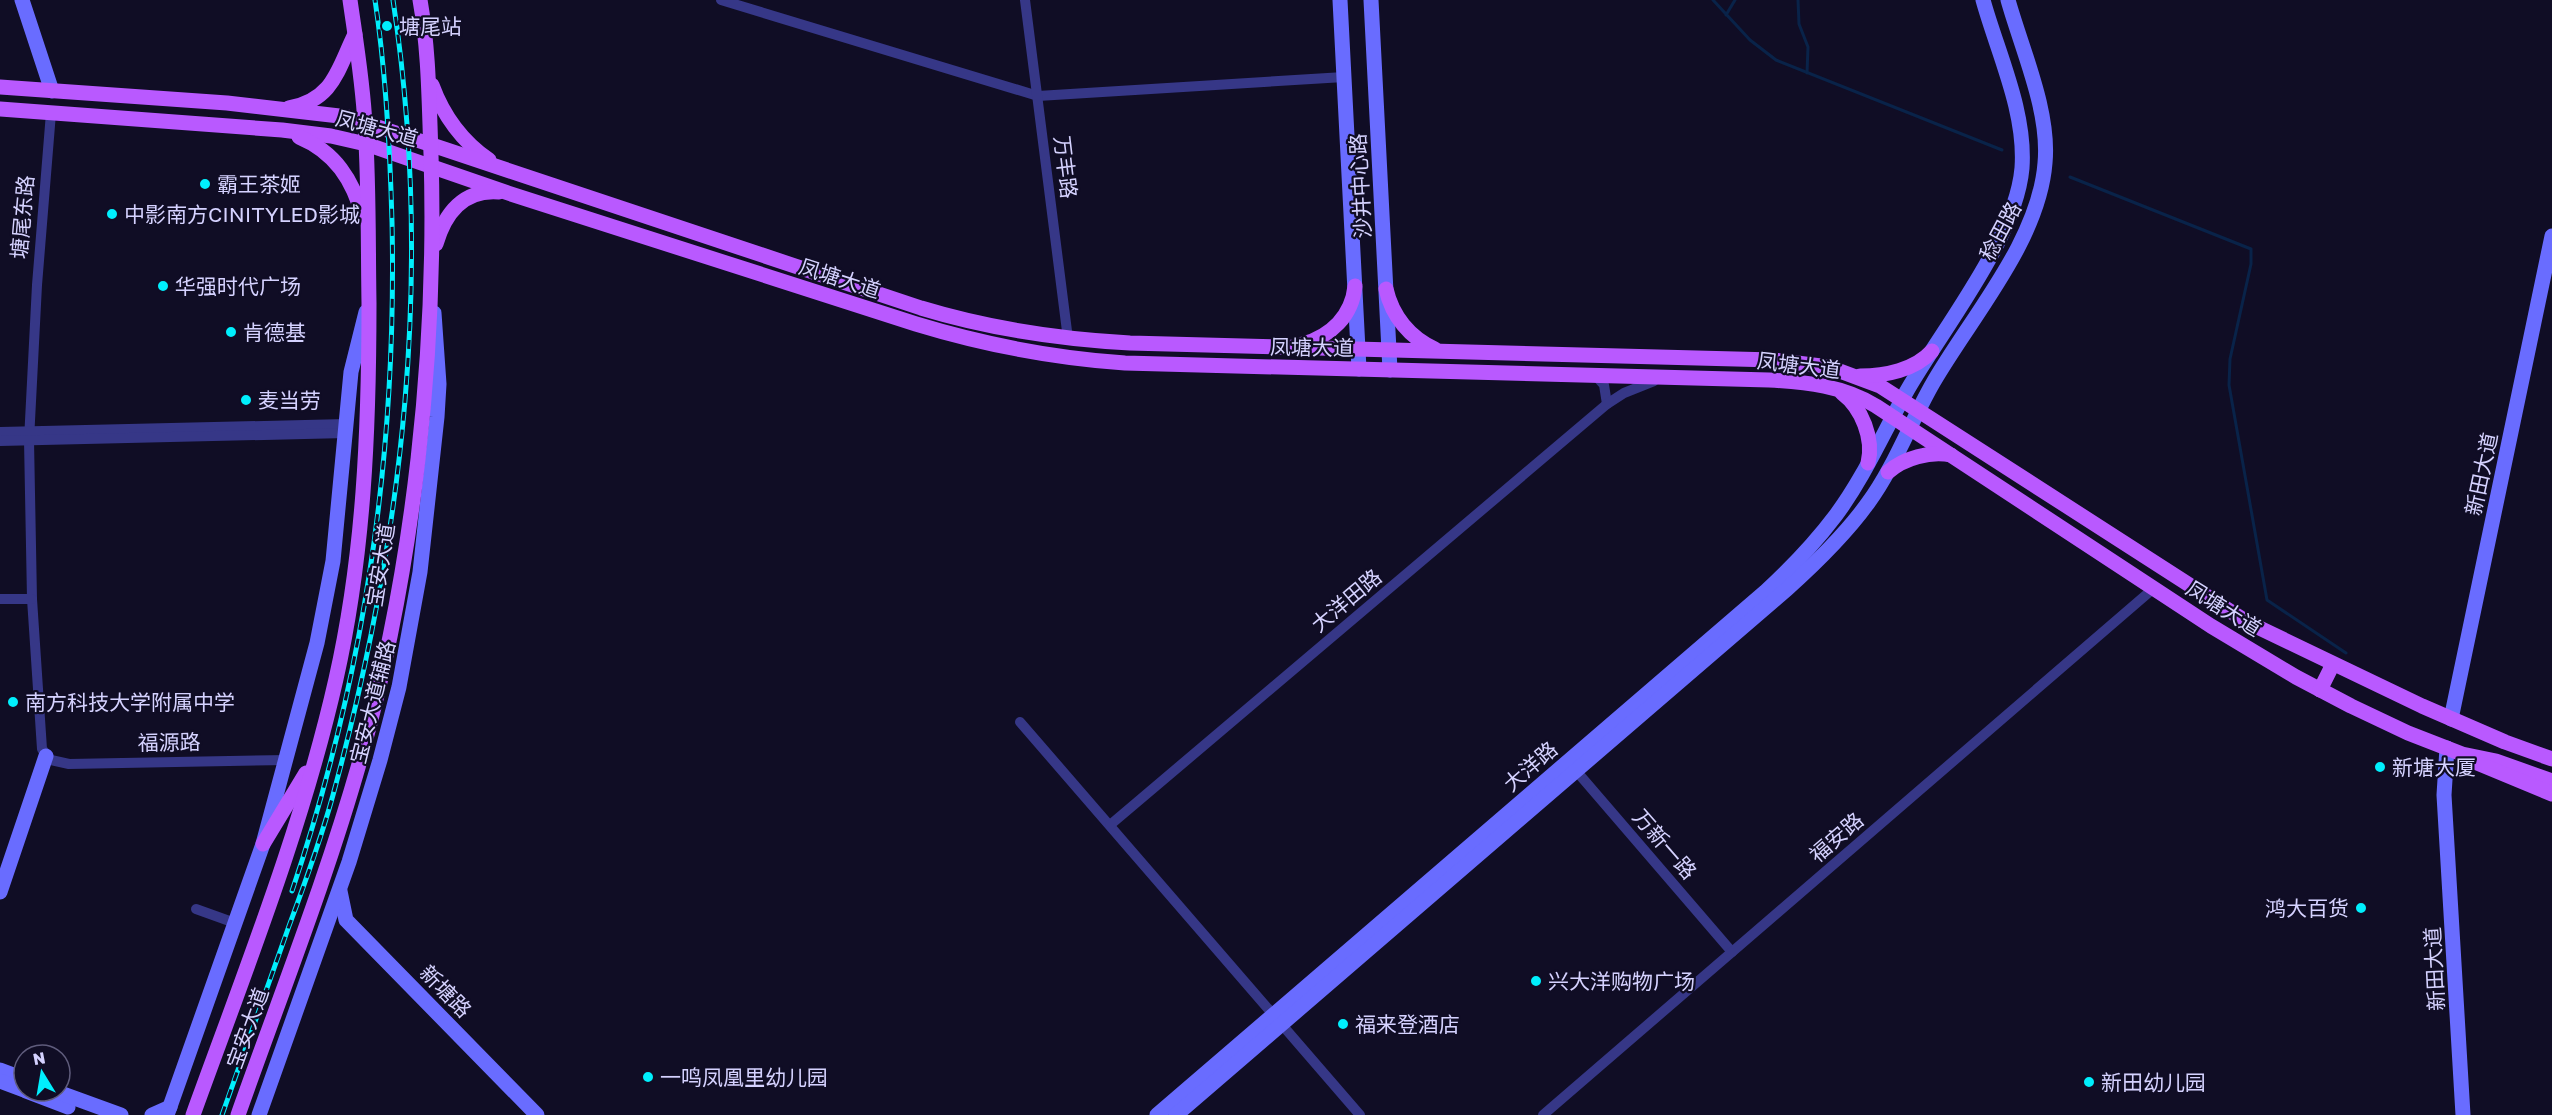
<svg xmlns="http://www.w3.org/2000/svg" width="2552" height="1115" viewBox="0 0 2552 1115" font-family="'Golos Text','Noto Sans SC',sans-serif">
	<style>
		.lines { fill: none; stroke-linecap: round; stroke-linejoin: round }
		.stream { stroke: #092349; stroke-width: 3 }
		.street { stroke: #363787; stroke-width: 10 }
		.secondary { stroke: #696cff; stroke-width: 15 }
		.primary { stroke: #b959ff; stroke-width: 15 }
		.rail-casing { stroke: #00effd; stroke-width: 5 }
		.rail { stroke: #100d25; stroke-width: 3; stroke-dasharray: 9; stroke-linecap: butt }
		.poi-dot { fill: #00effd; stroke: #100d25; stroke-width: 2 }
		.labels { text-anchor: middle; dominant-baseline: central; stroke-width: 4.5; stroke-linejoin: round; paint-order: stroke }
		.poi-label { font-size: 21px; fill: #d5d2ff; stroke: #100d25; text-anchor: start }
		.street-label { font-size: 21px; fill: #d5d2ff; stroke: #100d25 }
	</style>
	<rect width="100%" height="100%" fill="#100d25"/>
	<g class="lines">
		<!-- stream -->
		<g class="stream">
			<polyline points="1713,0 1750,40 1776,60 2002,150"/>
			<polyline points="1798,0 1799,24 1808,47 1807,73"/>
			<polyline points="1726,15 1735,0"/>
			<polyline points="2070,177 2251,249 2251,264 2230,359 2229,385 2267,600 2346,653"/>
		</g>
		<!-- street -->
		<g class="street">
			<polyline points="721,0 1038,96 1344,77"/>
			<polyline points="1025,0 1068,339"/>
			<polyline points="51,113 37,285 29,440 32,599 42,749 51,760 69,764 287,760"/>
			<polyline points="1595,375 1604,385 1607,404"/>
			<polyline points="0,432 346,424"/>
			<polyline points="0,441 346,433"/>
			<polyline points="0,599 32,599"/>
			<polyline points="1020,722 1360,1115"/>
			<polyline points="1572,766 1732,952"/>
			<polyline points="1110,825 1607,404 1624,393 1654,381"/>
			<polyline points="196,909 235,923"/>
			<polyline points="1543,1115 2154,588"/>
		</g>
		<!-- secondary -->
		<g class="secondary">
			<polyline points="22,0 52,91"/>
			<polyline points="1340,0 1359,369"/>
			<polyline points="1371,0 1390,370"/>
			<polyline points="2451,719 2552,236"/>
			<polyline points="2447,748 2444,795 2463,1115"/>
			<polyline points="340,891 346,920 537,1115"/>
			<polyline points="0,892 46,756"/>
			<polyline points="0,1070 24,1079"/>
			<polyline points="0,1081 24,1090"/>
			<polyline points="26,1091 68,1107"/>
			<polyline points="55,1091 121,1115"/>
			<polyline points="152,1115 170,1107"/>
			<polyline points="167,1115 263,844 317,643 333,561 351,372 366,312"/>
			<polyline points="259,1115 349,862 380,760 399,687 420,572 437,417 439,384 434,313"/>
			<path d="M1157,1115L1765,592C1790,569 1815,543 1836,515C1865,476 1884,431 1908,389C1944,327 2016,238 2022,168C2026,111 1998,54 1983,0"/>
			<path d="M1176,1115L1787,589C1816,563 1845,535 1868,503C1895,466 1910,423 1933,383C1971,317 2039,241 2045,163C2050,111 2022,50 2008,0"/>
		</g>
		<!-- primary -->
		<g class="primary">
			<path d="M432,85C443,115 463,142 489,160"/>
			<path d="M0,87L227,103L348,117L921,308C990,329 1058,339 1130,343L1774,360L1829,367L1880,386L2247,622L2422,706L2505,742L2552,759"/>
			<path d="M289,108C334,100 338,68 355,34"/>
			<path d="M0,109L282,130L331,136L366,144L508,193L916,324C985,345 1053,358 1125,363L1769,380C1806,382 1844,386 1876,406L2211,626L2296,677L2351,706L2408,733L2462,754L2496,761L2552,781"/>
			<path d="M299,137C335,152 353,180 363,217"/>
			<path d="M436,244C445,213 464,189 499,192"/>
			<path d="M1386,289C1392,316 1410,338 1435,349"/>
			<path d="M1303,344C1331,336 1352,316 1355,286"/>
			<path d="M1860,376C1885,376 1915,370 1932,351"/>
			<path d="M1842,393C1862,408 1874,439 1868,463"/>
			<path d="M1888,472C1904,458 1930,451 1951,455"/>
			<polyline points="2320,690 2333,664"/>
			<polyline points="2475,762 2552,794"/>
			<polyline points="263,844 306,773"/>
			<path d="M193,1115C245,971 302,829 336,679C364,555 369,430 369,303C368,244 369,184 365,125C363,83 356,42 350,0"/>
			<path d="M238,1115C280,996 327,878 361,757C414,567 437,351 431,154C429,103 429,51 420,0"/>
		</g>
		<!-- rail casing -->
		<g class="rail-casing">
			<g id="rail">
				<path d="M292,891C365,675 397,449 392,222C390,147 386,73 375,0"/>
				<path d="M222,1115C244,1052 267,989 289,926C305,883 321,839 333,795C404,534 434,269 393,0"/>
			</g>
		</g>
		<!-- rail -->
		<use href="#rail" class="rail"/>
	</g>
	<!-- markers -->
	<g class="poi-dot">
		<circle cx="387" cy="26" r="6"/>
		<circle cx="205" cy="184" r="6"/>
		<circle cx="112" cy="214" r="6"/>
		<circle cx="163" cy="286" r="6"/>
		<circle cx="231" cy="332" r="6"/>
		<circle cx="246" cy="400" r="6"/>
		<circle cx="13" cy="702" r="6"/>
		<circle cx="2380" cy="767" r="6"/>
		<circle cx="2361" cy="908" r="6"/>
		<circle cx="1536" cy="981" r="6"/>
		<circle cx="1343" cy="1024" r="6"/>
		<circle cx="648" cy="1077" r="6"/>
		<circle cx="2089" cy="1082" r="6"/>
	</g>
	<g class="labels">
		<!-- poi labels -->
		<g class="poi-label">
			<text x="399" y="26">塘尾站</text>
			<text x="217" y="184">霸王茶姬</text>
			<text x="124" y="214">中影南方CINITYLED影城</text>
			<text x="175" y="286">华强时代广场</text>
			<text x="243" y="332">肯德基</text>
			<text x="258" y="400">麦当劳</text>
			<text x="25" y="702">南方科技大学附属中学</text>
			<text x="2392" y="767">新塘大厦</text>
			<text x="2349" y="908" text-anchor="end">鸿大百货</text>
			<text x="1548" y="981">兴大洋购物广场</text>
			<text x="1355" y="1024">福来登酒店</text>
			<text x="660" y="1077">一鸣凤凰里幼儿园</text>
			<text x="2101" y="1082">新田幼儿园</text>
		</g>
		<!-- street labels -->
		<g class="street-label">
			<text transform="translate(377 128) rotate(15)">凤塘大道</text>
			<text transform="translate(1066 167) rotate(83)">万丰路</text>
			<text transform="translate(1360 186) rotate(-93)">沙井中心路</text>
			<text transform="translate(22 217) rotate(-85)">塘尾东路</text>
			<text transform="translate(2000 231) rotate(-62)">稔田路</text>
			<text transform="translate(840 278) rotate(18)">凤塘大道</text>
			<text transform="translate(1312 347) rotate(1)">凤塘大道</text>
			<text transform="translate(1799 365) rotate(7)">凤塘大道</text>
			<text transform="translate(2481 474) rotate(-78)">新田大道</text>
			<text transform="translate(380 565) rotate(-81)">宝安大道</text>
			<text transform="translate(1346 600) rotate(-40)">大洋田路</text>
			<text transform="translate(2224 608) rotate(32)">凤塘大道</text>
			<text transform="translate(372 702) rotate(-76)">宝安大道辅路</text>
			<text transform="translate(169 742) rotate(-1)">福源路</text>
			<text transform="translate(1530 766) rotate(-41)">大洋路</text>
			<text transform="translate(1836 837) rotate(-41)">福安路</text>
			<text transform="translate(1665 844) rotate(49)">万新一路</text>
			<text transform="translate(2434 969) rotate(-93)">新田大道</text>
			<text transform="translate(446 991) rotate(46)">新塘路</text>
			<text transform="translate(247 1028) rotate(-70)">宝安大道</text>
		</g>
	</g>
	<!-- north arrow -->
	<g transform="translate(42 1073) rotate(349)"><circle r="28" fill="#100d25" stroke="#5f5c7c" stroke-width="1.5"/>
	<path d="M0-4.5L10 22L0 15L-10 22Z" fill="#00effd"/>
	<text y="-9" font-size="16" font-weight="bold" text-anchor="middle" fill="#d5d2ff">N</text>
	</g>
</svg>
